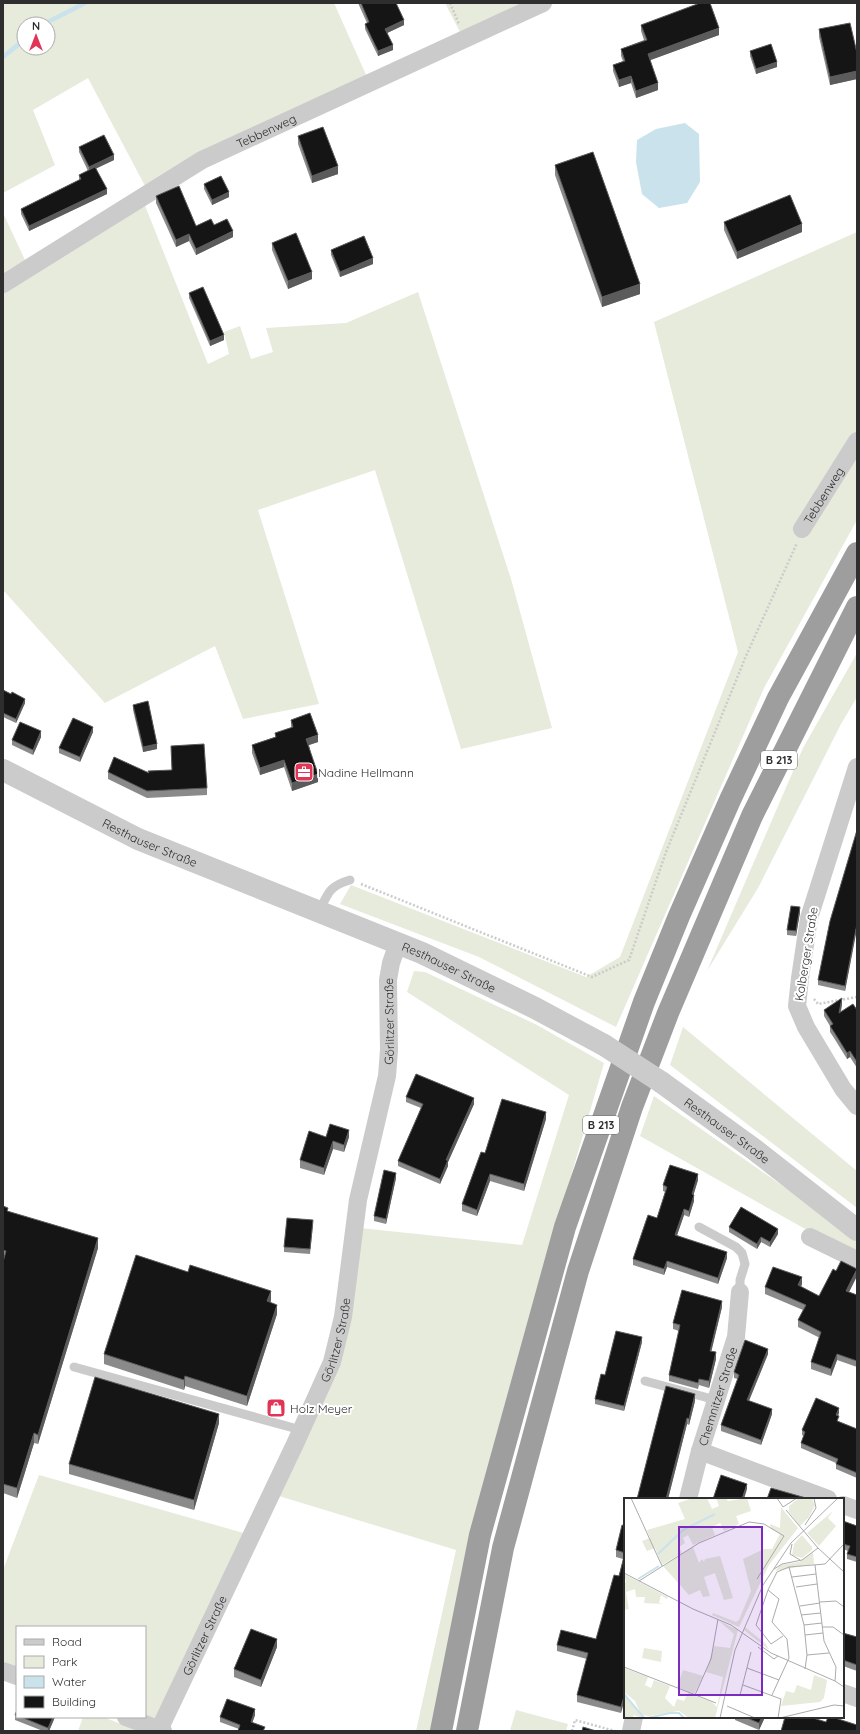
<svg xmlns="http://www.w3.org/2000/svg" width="860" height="1734" viewBox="0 0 860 1734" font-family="Quicksand,sans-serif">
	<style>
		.green { fill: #e6ebdc; fill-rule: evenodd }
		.water { fill: #c9e2eb }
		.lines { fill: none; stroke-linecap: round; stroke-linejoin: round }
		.stream { stroke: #c9e2eb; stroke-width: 4.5 }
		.path { stroke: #cbcbcb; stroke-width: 2.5; stroke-dasharray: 2 2; stroke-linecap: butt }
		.service { stroke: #cbcbcb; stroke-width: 9 }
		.minor { stroke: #cbcbcb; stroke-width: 18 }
		.tertiary { stroke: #cbcbcb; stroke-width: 22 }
		.trunk { stroke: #9e9e9e; stroke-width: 22 }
		.tertiary-bridge { stroke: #cbcbcb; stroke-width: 22 }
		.wall { fill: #8a8a8a }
		.shaded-wall { fill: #5b5b5b }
		.building { fill: #151515; stroke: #5b5b5b }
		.labels { text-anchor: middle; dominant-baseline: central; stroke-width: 4; stroke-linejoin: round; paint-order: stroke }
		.shield { fill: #fff; stroke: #6d6d6d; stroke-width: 1 }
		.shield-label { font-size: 11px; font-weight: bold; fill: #2e2e2e }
		.street-label { font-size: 12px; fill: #2e2e2e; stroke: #fff }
		.poi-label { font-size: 12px; fill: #2e2e2e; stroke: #fff; text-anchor: start }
		.inset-river { fill: none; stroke: #c9e2eb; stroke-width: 2 }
		.inset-road { fill: none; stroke: #ababab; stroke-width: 1 }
		.view { fill: #7b2cbf; fill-opacity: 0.15; stroke: #7b2cbf; stroke-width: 2 }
		.inset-edge { fill: none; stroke: #2e2e2e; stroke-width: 2 }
	</style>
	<rect width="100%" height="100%" fill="#fff"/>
	<!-- green -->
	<g class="green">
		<path d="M3,3H334L367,77L145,186L88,78L33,110L55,165L3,193ZM24,24H48V48H24Z"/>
		<polygon points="445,3 526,3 460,32"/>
		<polygon points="144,203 208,364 229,354 224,332 240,326 251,359 273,352 266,328 346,323 418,292 511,579 552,728 461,749 375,470 258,510 319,704 243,719 215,646 105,703 3,590 3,290"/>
		<polygon points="3,213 25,260 3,273"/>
		<polygon points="857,232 857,520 764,688 616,1027 479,957 340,904 351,885 586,977 620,957 738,652 654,322"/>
		<polygon points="857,653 857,697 841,724 758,888 707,971 803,748"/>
		<polygon points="414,971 425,972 537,1025 604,1063 557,1224 431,1731 416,1731 456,1550 279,1496 339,1362 360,1228 522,1245 569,1095 407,992"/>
		<polygon points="683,1027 857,1171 857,1208 670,1065"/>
		<polygon points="654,1096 857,1238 857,1255 832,1244 640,1136"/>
		<polygon points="39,1475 247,1534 156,1719 145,1715 145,1627 17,1627 17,1667 3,1662 3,1570"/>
		<polygon points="516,1710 568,1724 566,1731 510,1731"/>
		<polygon points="83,1717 103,1717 139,1731 78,1731"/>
	</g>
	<!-- water -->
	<polygon class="water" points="685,123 699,134 700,182 687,203 659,208 642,194 636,162 637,140 656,129"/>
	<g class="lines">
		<!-- stream -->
		<g class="stream">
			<polyline points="44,24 85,3"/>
			<polyline points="3,57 24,40"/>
		</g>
		<!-- path -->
		<g class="path">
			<polyline points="450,3 459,24"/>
			<polyline points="361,884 592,977 629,960 666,852 746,656 797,543"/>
			<polyline points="814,999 818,1004 857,997"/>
			<polyline points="572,1731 575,1720 615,1731"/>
		</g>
		<!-- service -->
		<g class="service">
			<path d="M319,912C328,893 329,886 350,880"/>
			<polyline points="699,1227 736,1247 742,1253 745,1264 740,1280 740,1292"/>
			<polyline points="74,1367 301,1430"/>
			<polyline points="645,1381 716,1400"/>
		</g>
		<!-- minor -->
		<g class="minor">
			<path id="s1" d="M3,284L202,160L543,3"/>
			<path id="s2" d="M802,529L857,441"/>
			<polyline points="857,767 809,918 800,978 797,1006 806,1027 843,1089 857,1106"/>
			<polyline points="810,1237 857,1260"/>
			<polyline points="700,1451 828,1499"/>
			<path id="s3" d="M688,1499L700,1451L736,1337L740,1292"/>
			<polyline points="843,1505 857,1510"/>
			<polyline points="3,1671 17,1676"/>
			<polyline points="843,1693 857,1698"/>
			<polyline points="126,1717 163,1731"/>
			<path id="s4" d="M159,1730L295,1444L332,1362L343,1317L358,1200L387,1076L389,1050L388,980L391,963L398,943"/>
			<polyline points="631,1731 634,1717"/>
		</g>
		<!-- tertiary -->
		<g class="tertiary">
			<path id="s5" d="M3,770L138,839L422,953L535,1008L604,1045"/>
			<path id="s6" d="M661,1082L755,1150L857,1230"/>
		</g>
		<!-- trunk -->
		<g class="trunk">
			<polyline points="441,1731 480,1535 565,1227 644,1002 679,916 730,800 778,698 857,553"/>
			<polyline points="467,1731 503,1548 578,1271 632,1107 668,1013 752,816 857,607"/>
		</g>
		<!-- tertiary-bridge -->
		<polyline class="tertiary-bridge" points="604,1045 661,1082"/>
	</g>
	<!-- wall -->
	<g class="wall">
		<polygon points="358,3 396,3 404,25 387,33 393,50 378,56 365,29 365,24 367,23"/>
		<polygon points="641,25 719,35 650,60 658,90 636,98 631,83 619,87 613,71 613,65 623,61 621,56 621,49 644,40 641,31"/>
		<polygon points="819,29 857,53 857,79 830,85 819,37"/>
		<polygon points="750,51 777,67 756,74 750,56"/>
		<polygon points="298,136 338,174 312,183 298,144"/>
		<polygon points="79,147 114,160 96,168 107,194 29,231 21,214 21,209 79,180 79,175 88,171 79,152"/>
		<polygon points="555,165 640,294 602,307 555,175"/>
		<polygon points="204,184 229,197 212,205 204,189"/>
		<polygon points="156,196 196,226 214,225 233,237 196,255 189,241 176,247 156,203"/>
		<polygon points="724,222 802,232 737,259 724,230"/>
		<polygon points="272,243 312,279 288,289 272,250"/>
		<polygon points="331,250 373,264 340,277 331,255"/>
		<polygon points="189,293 224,340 210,346 189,298"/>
		<polygon points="3,690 25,703 16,723 3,717"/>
		<polygon points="133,705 157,749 143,752 133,710"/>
		<polygon points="291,720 318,742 309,745 318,782 292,791 284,767 260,775 252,753 252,745 275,737 275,733 291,728"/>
		<polygon points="93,732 80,762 59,753 59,748"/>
		<polygon points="41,737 33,755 12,745 12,740"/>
		<polygon points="171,746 207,788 207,795 147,798 108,779 108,772 148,773 172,770"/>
		<polygon points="800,912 796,936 787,935 787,930"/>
		<polygon points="856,931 845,991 818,985 818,980"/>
		<polygon points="842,1004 841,1012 857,1010 857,1068 850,1057 847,1059 834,1038 830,1032 830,1026 824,1016 824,1010"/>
		<polygon points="406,1097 474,1104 448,1162 448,1166 440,1184 398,1166 398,1161 421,1108 406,1102"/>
		<polygon points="546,1119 524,1191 490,1181 477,1216 462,1211 462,1204 485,1153"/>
		<polygon points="326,1137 349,1137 344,1152 333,1149 324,1175 300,1168 300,1160"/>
		<polygon points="396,1178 386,1224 374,1221 374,1216"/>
		<polygon points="698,1180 693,1195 694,1201 689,1217 684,1215 677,1235 727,1258 718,1284 667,1267 664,1275 633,1265 633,1259 657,1218 665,1192 663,1191 663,1185"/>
		<polygon points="3,1206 8,1211 98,1248 38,1444 34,1443 17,1498 3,1493 3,1261 4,1259 3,1259"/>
		<polygon points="313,1225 310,1254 284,1252 284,1247"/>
		<polygon points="729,1227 778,1234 770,1247 761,1242 757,1249 729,1232"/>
		<polygon points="857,1269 857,1276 849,1292 857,1295 857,1367 837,1360 831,1376 811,1369 811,1362 820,1338 798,1327 798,1320 803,1310 765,1294 765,1287 802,1284 801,1287 819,1296 836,1271"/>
		<polygon points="271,1301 270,1302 277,1314 247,1406 185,1386 184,1390 104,1364 104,1354"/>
		<polygon points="722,1307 711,1351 716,1359 709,1388 699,1385 698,1389 669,1381 669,1375 679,1331 673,1329 673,1323"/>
		<polygon points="642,1342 624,1411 595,1404 595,1399 605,1375"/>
		<polygon points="768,1354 749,1401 772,1414 761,1445 721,1431 721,1425 738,1379 734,1378 734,1372"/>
		<polygon points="695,1401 689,1425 687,1424 668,1499 637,1499"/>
		<polygon points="839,1413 838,1415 838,1421 857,1429 857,1478 836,1469 836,1463 801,1448 801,1443 804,1436 802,1435 802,1430"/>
		<polygon points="219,1423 194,1510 69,1474 69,1464"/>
		<polygon points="843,1521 857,1526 857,1562 847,1559 847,1554 848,1551 843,1549"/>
		<polygon points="625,1526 621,1713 577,1702 577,1695 587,1659 557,1651 557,1645 596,1639 619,1576 623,1559 616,1557 616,1550"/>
		<polygon points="843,1633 857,1637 857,1671 843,1666"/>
		<polygon points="277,1647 261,1687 234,1677 234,1669"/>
		<polygon points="17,1710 17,1717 55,1717 49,1731 43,1731 15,1720 15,1715"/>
		<polygon points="255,1715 252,1722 265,1731 239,1729 220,1722 220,1717"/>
		<polygon points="735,1717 765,1717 759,1730 735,1720"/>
	</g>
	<!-- shaded-wall -->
	<g class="shaded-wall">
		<polygon points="404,20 404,25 385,34 385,29"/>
		<polygon points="719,28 719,35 648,61 648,54"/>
		<polygon points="393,45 393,50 378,56 378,51"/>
		<polygon points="777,62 777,67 756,74 756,69"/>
		<polygon points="857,71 857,79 830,85 830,77"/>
		<polygon points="631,76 631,83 619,87 619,80"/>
		<polygon points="658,83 658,90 636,98 636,91"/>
		<polygon points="114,155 114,160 89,172 89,167"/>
		<polygon points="338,166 338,174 312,183 312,176"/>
		<polygon points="107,189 107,194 29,231 29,226"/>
		<polygon points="229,192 229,197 212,205 212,200"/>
		<polygon points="802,224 802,232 737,259 737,252"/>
		<polygon points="233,231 233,237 196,255 196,249"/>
		<polygon points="189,234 189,241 176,247 176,240"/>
		<polygon points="373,258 373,264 340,277 340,272"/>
		<polygon points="312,272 312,279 288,289 288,281"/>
		<polygon points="640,284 640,294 602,307 602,297"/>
		<polygon points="224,335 224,340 210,346 210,341"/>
		<polygon points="25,699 25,703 16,723 16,719"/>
		<polygon points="93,727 93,732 80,762 80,757"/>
		<polygon points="41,731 41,737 33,755 33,750"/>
		<polygon points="318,735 318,742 306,746 306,739"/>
		<polygon points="157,744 157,749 143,752 143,747"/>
		<polygon points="284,760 284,767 260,775 260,768"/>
		<polygon points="318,774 318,782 292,791 292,783"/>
		<polygon points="800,907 800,912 796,936 796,931"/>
		<polygon points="857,924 857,929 845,991 845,986"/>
		<polygon points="842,998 842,1004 839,1019 839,1013"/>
		<polygon points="850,1051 850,1057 847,1059 847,1053"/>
		<polygon points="474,1098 474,1104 448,1162 448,1166 440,1184 440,1179 446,1160"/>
		<polygon points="546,1112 546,1119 524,1191 524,1184"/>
		<polygon points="349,1130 349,1137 344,1152 344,1145"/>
		<polygon points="333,1141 333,1149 324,1175 324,1168"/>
		<polygon points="396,1173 396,1178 386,1224 386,1219"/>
		<polygon points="490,1174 490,1181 477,1216 477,1210"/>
		<polygon points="698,1174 698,1180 692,1200 692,1194"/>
		<polygon points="694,1195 694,1201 689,1217 689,1211"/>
		<polygon points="684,1209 684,1215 675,1241 675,1235"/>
		<polygon points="778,1229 778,1234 770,1247 770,1242"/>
		<polygon points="761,1237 761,1242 757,1249 757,1244"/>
		<polygon points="98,1238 98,1248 38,1444 38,1435"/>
		<polygon points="727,1252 727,1258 718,1284 718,1278"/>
		<polygon points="667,1261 667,1267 664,1275 664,1269"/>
		<polygon points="857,1270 857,1276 846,1298 846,1291"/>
		<polygon points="802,1277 802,1284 798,1292 798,1285"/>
		<polygon points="271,1291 271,1301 267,1311 267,1301"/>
		<polygon points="722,1301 722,1307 710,1357 710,1351"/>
		<polygon points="277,1305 277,1314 247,1406 247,1396"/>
		<polygon points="642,1337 642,1342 624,1411 624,1406"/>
		<polygon points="768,1349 768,1354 747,1405 747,1400"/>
		<polygon points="716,1352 716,1359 709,1388 709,1381"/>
		<polygon points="837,1354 837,1360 831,1376 831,1369"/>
		<polygon points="185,1376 185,1386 184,1390 184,1380"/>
		<polygon points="695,1394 695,1401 689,1425 689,1419"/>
		<polygon points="839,1408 839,1413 836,1420 836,1415"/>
		<polygon points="772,1409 772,1414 761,1445 761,1440"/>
		<polygon points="219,1414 219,1423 194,1510 194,1500"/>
		<polygon points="687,1418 687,1424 668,1499 666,1499"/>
		<polygon points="34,1433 34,1443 17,1498 17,1488"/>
		<polygon points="747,1484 747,1489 744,1499 742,1499"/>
		<polygon points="277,1639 277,1647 261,1687 261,1680"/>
		<polygon points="625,1693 625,1699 621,1713 621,1707"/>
		<polygon points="255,1709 255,1715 251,1727 251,1722"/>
		<polygon points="53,1717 55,1717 49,1731 48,1731 48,1728"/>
		<polygon points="762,1717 765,1717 759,1730 759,1723"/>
	</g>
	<!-- building -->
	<g class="building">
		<polygon points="361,3 396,3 404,20 385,29 393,45 378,51 365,24 369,22"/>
		<polygon points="700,3 710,3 719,28 648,54 658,83 636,91 631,76 619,80 613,65 625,61 621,49 647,40 641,25"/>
		<polygon points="850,23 857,53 857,71 830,77 819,29"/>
		<polygon points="771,44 777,62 756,69 750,51"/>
		<polygon points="323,127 338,166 312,176 298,136"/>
		<polygon points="104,135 114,155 89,167 79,147"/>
		<polygon points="593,152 640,284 602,297 555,165"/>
		<polygon points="95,167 107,189 29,226 21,209 81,179 79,175"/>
		<polygon points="221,176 229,192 212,200 204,184"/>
		<polygon points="179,186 196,226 211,219 214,225 227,219 233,231 196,249 189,234 176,240 156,196"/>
		<polygon points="790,195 802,224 737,252 724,222"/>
		<polygon points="296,233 312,272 288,281 272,243"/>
		<polygon points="364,236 373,258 340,272 331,250"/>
		<polygon points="203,287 224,335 210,341 189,293"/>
		<polygon points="3,690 11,694 12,692 25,699 16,719 3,713"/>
		<polygon points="148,701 157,744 143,747 133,705"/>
		<polygon points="310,713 318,735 306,739 318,774 292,783 284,760 260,768 252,745 276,737 275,733 293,727 291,720"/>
		<polygon points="73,718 93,727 80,757 59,748"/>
		<polygon points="20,722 41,731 33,750 12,740"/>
		<polygon points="204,744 207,788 147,791 108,772 114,757 149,773 148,771 172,770 171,746"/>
		<polygon points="857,830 857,924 845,986 818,980 830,921"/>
		<polygon points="791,906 800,907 796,931 787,930"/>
		<polygon points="842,998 839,1013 853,1004 857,1010 857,1062 850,1051 847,1053 834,1032 830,1026 833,1024 824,1010"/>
		<polygon points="416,1074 474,1098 446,1160 448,1160 440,1179 398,1161 423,1104 406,1097"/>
		<polygon points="502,1099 546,1112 524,1184 490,1174 477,1210 462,1204 481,1152 485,1153"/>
		<polygon points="330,1124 349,1130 344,1145 333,1141 324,1168 300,1160 309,1131 326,1137"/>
		<polygon points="670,1165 698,1174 692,1194 694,1195 689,1211 684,1209 675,1235 727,1252 718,1278 667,1261 664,1269 633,1259 648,1215 657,1218 667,1187 663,1185"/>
		<polygon points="384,1170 396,1173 386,1219 374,1216"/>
		<polygon points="3,1206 8,1208 7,1211 98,1238 38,1435 34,1433 17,1488 3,1484 3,1262 6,1251 3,1250"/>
		<polygon points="741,1207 778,1229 770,1242 761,1237 757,1244 729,1227"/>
		<polygon points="287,1218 313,1220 310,1249 284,1247"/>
		<polygon points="136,1255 188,1272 190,1265 271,1291 267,1301 277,1305 247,1396 185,1376 184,1380 104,1354"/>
		<polygon points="841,1261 857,1269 846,1291 857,1295 857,1361 837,1354 831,1369 811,1362 821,1332 798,1320 806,1305 765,1287 773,1267 802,1277 798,1285 819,1296 833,1269 836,1271"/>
		<polygon points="682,1290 722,1301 710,1351 716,1352 709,1381 699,1379 698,1383 669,1375 680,1325 673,1323"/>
		<polygon points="616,1331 642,1337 624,1406 595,1399 601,1374 605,1375"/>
		<polygon points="745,1340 768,1349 747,1400 772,1409 761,1440 721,1425 739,1375 734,1372"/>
		<polygon points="95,1377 219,1414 194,1500 69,1464"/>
		<polygon points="666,1386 695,1394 689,1419 687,1418 666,1499 637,1499"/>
		<polygon points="816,1398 839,1408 836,1415 839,1416 837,1421 857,1429 857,1473 836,1464 838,1459 801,1443 805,1432 802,1430"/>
		<polygon points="721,1475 747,1484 742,1499 713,1499"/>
		<polygon points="771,1488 806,1498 806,1499 767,1499"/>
		<polygon points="843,1521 857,1526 857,1557 847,1554 850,1546 843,1544"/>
		<polygon points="622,1525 625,1526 625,1693 621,1707 577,1695 588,1653 557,1645 561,1630 596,1639 614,1575 619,1576 625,1553 616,1550"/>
		<polygon points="251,1629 277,1639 261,1680 234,1669"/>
		<polygon points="843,1633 857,1637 857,1665 843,1660"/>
		<polygon points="227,1699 255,1709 251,1722 265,1727 263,1731 238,1731 240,1725 220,1717"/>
		<polygon points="17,1710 17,1715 15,1715"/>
		<polygon points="21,1717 53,1717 48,1728"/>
		<polygon points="745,1717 762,1717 759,1723"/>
		<polygon points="785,1717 810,1717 826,1722 828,1717 832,1717 857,1725 857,1731 781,1731"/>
		<polygon points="583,1727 596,1731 582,1731"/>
	</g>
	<!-- icons -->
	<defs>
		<g id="office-square" transform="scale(1)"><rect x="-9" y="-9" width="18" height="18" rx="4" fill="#e23456" stroke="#fff"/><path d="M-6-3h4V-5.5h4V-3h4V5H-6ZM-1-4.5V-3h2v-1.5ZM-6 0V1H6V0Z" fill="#fff"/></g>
		<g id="shop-square" transform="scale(1)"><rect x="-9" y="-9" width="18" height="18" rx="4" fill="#e23456" stroke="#fff"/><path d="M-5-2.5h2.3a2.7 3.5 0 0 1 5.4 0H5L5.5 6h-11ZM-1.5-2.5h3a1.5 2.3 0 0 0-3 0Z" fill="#fff"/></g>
	</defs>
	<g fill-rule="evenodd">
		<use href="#office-square" x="304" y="772"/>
		<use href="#shop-square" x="276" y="1408"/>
	</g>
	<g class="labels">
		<!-- shield labels -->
		<g class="shield">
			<rect x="761" y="751" width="36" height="18" rx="3"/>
			<rect x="583" y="1116" width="36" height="18" rx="3"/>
		</g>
		<g class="shield-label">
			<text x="779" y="760">B 213</text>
			<text x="601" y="1125">B 213</text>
		</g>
		<!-- street labels -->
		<g class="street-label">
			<text stroke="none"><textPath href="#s1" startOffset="305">Tebbenweg</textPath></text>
			<text stroke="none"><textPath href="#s2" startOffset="40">Tebbenweg</textPath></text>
			<text stroke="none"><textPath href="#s5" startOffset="164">Resthauser Straße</textPath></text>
			<text transform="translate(806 954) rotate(-81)">Kolberger Straße</text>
			<text stroke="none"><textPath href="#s5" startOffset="488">Resthauser Straße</textPath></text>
			<text stroke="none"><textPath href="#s4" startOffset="753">Görlitzer Straße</textPath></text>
			<text stroke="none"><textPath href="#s6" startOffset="82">Resthauser Straße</textPath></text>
			<text stroke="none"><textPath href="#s4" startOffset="429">Görlitzer Straße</textPath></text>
			<text stroke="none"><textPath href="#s3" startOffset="107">Chemnitzer Straße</textPath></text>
			<text stroke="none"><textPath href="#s4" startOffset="105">Görlitzer Straße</textPath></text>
		</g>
		<!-- poi labels -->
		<g class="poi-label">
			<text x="318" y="772">Nadine Hellmann</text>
			<text x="290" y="1408">Holz Meyer</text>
		</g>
	</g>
	<!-- overview -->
	<g transform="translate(624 1498)">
		<rect width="220" height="220" fill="#fff"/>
		<path d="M69,0H83L88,11L95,8L92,0H102L104,3L123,0L127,13L112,18L115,26L100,33L96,25L88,29L91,37L69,47L64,37L59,40L61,45L55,49L58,55L38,67L31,50L23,53L18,43L26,40L23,32L61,21L54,5ZM175,0H188L191,7L185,19L176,28L165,14V8ZM157,9L174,30L145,67L115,129L88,117L89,115L112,124L115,122L127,93L119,61L140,51H148L156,36L147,31L146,26L156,30ZM209,13L204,20L212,28L195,48L183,35ZM178,37L188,49V52L178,60L168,57L170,46ZM69,49L75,65L78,61L80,64L81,61L96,58L109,100L100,102L91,75L80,79L86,98L79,99L76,92L65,97L39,68ZM189,54L190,66L151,73L156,67L175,64ZM0,76L44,99L43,101L37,97L35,105L39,106L20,105L21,99H12L11,91L2,94L5,111L0,112V86L2,84ZM95,123L114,132L91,220H65L55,213L25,218L17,217L11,203L0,194V170L24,179L21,187L27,190L30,182L46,188L41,200L50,209L53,201L60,203L64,195L88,204L93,209L99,179L82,174L90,148L106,150L110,136ZM121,129L142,146L145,152L120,132ZM20,150L38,153L37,164L18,160ZM59,172L79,178L70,196L53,189ZM190,177L203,182L200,200L196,204L157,208L162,193L170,195L173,187L187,192ZM0,198L8,205L18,220L10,217L8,220H0Z" fill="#e6ebdc"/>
		<path class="inset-river" d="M34,56L59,32L91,16M14,81L35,68M0,196L20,220M24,220L46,215H55L60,220"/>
		<path class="inset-road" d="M7,0L38,68M153,0L159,9L173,0M162,12L194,50M181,27L192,10L190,0M168,46L166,56L176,62M194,50L220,74M191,67L200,143L212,169L211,183M165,69L180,127L183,157L181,171M150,71L158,66L178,62L194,50M153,74L165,69L201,66L220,46M0,75L69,111L107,127L147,155L211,183L220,189M168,79L192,76M15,83L75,45L125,24L140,26L160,38L133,81M172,89L193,86M144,92L132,127L147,146L159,138M196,104L212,103L220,109M176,108L196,105M177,117L197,115M180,127L198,125M198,129H209L220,137M181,137L199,135M134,149L150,161L154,158M183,157L205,155M0,169L92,205M123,170L155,182M119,187L157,201L154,220M71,197L87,161L94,121M116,197L127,154M148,197L165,160L163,141L148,124L155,101L144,92L153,74M103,208L131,220M96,220L111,152L139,87L167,45L214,0M156,220L210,207L220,208"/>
		<path class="view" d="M55,29H138V197H55Z"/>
		<rect width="220" height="220" class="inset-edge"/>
	</g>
	<!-- border -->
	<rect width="860" height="1734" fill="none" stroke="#2e2e2e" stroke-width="8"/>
	<!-- legend -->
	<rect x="16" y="1626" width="130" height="92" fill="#ffffff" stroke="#ababab"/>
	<rect x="24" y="1639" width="20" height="6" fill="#cbcbcb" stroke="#ababab"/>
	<text x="52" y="1646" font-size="12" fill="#2e2e2e">Road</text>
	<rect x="24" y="1656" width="20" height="12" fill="#e6ebdc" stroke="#ababab"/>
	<text x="52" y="1666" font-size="12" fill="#2e2e2e">Park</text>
	<rect x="24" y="1676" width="20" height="12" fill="#c9e2eb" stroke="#ababab"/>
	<text x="52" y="1686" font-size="12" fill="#2e2e2e">Water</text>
	<rect x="24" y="1696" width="20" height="12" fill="#151515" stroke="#ababab"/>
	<text x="52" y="1706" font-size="12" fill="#2e2e2e">Building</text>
	<!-- north arrow -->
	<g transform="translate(36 36)"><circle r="19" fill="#ffffff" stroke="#ababab"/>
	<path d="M0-3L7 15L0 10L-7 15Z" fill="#e23456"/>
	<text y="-6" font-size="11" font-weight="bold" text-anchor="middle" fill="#2e2e2e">N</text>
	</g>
</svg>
